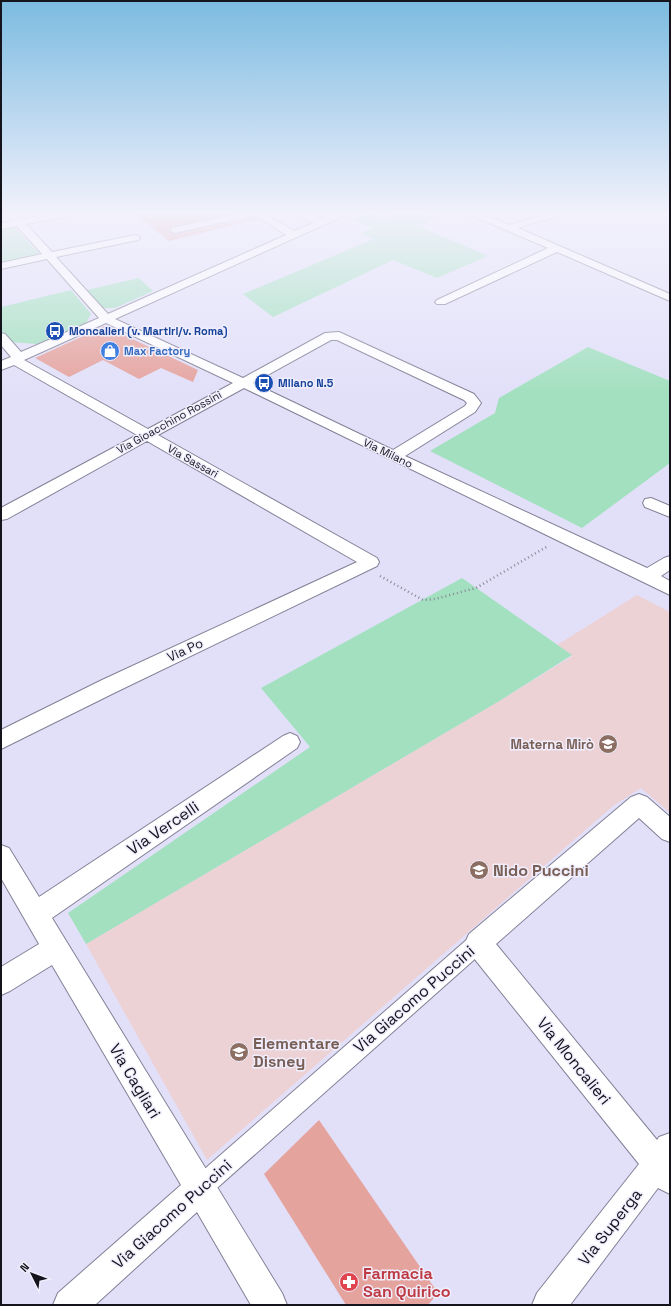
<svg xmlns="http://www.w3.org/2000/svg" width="671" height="1306" viewBox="0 0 671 1306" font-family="'Space Grotesk',sans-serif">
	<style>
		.education { fill: #ecd1d5 }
		.green { fill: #a2e0bf }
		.building { fill: #e5a39e }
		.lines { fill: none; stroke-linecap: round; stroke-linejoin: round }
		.pedestrian-casing { stroke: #828096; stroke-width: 2 }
		.minor-casing { stroke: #828096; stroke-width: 2 }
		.path { stroke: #898799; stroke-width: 2.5; stroke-dasharray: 1 3; stroke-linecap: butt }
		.pedestrian { fill: #fff; fill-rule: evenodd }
		.minor { fill: #fff; fill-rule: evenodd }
		.labels { text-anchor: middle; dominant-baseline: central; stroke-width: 3; stroke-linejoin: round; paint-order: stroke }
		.far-transit-label { font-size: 11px; font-weight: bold; fill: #164399; stroke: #f0eefd; text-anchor: start }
		.far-shop-label { font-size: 11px; font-weight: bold; fill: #366cbe; stroke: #f0eefd; text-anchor: start }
		.far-street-label { font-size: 11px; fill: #15141c; stroke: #f0eefd }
		.street-label { font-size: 13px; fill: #15141c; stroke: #f0eefd }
		.education-label { font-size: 13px; font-weight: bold; fill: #785e54; stroke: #f0eefd; text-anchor: end }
		.near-street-label { font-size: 16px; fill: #15141c; stroke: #f0eefd }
		.near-education-label { font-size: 16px; font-weight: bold; fill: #785e54; stroke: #f0eefd; text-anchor: start }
		.near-health-label { font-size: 16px; font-weight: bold; fill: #be3a42; stroke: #f0eefd; text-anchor: start }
	</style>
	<rect width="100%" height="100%" fill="#e2e0f9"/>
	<!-- education -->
	<polygon class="education" points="637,595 670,612 670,813 641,788 613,806 207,1160 86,944 501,700 572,656 557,645"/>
	<!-- green -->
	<g class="green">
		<path d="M370,212L386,218C407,209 416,212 437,218L420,227L488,256L437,278L393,260L273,317L243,294L374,239L362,234L372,228L352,220Z"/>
		<polygon points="13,225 41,256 1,263 1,228"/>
		<polygon points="139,278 153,291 115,308 103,308 87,290"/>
		<polygon points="71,290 91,314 86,323 37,344 9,342 1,329 1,307"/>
		<polygon points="588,347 670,381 670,463 582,528 430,451 495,413 499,398"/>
		<polygon points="462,578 572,655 501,700 86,944 68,913 310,747 261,688"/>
	</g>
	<!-- building -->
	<g class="building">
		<polygon points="132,212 241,212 172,227 168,230 175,234 255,217 259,219 169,241"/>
		<polygon points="105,326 198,370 193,382 161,368 139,379 103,360 69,377 35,358"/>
		<polygon points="319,1120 438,1293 428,1305 346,1305 264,1174"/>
	</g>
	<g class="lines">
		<!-- pedestrian casing -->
		<g class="pedestrian-casing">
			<polygon id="pedestrian" points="478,934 485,936 487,943 485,950 208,1196 200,1199 192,1196 189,1188 192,1180 471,936"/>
		</g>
		<!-- minor casing -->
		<g class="minor-casing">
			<g id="minor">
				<path d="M6,212H15L22,219L62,212H78L77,214L74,215L26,224L52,252L135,235L138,236L140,238L138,240L56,257L108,314L286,235L255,215L175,233L172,232L170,230L172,228L246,212H262L294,231L313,223L297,214L296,212H306L321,219L338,212H349L348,214L115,319L243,378L325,333L339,332L474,394L481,403L475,412L405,456L647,568L664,558L670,556V570L661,576L670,581V595L244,388L158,435L377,558L379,562L377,566L116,692L1,749V730L102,680L357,562L147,441L7,519L1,520V508L137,435L14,365L1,370V361L11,357L1,345V333L5,334L21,352L99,318L47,259L1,269V263L42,254L17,226L1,229V223L13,221ZM106,323L233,383L148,429L24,360ZM331,340H337L464,400L467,403L465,406L393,450L253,383Z"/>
				<polygon points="466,212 478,212 509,225 553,212 565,212 564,214 518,228 670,294 670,301 557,252 445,304 437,304 435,302 437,300 548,248 468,214"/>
				<polygon points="651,498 670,506 670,517 645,507 643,503 645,499"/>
				<polygon points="290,733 297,736 300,742 297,748 52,918 282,1293 287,1305 251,1305 197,1212 95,1305 53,1305 58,1293 181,1185 52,965 10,991 1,995 1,967 39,944 1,878 1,845 9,848 39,897 283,736"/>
				<polygon points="639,794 647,797 670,817 670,842 662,839 639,818 496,944 657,1140 659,1137 670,1133 670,1194 658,1188 570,1305 532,1305 537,1293 639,1164 469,952 465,943 469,934 631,797"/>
			</g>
		</g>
		<!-- path -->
		<polyline class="path" points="380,576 423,600 435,599 476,588 548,546"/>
		<!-- pedestrian -->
		<use href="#pedestrian" class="pedestrian"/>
		<!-- minor -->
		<use href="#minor" class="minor"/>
	</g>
	<!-- sky -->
	<linearGradient id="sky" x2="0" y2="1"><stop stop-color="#7bbbe0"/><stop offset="0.54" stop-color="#f2f1fc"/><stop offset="1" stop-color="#f2f1fc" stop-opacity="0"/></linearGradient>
	<rect width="671" height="394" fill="url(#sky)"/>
	<!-- icons -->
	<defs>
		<g id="bus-disc" transform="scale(1)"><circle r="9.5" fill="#1a4fb4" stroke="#f0eefd"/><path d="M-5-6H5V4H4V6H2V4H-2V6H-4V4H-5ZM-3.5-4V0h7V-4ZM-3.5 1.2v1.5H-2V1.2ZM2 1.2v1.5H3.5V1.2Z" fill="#fff"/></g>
		<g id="shop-disc" transform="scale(1)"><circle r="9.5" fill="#3f7fe0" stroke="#f0eefd"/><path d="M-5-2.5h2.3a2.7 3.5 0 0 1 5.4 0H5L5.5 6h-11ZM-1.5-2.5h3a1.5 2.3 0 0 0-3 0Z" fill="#fff"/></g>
		<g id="school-disc" transform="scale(1)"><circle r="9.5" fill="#8d6e63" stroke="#f0eefd"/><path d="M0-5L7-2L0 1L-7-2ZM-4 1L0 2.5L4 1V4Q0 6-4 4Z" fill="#fff"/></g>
		<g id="pharmacy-disc" transform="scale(1)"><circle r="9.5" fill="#e0444e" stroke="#f0eefd"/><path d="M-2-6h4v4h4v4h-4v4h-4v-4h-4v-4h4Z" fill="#fff"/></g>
	</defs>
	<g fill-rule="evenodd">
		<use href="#bus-disc" x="55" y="331"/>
		<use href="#shop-disc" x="110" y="351"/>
		<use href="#bus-disc" x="264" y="383"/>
		<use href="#school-disc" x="608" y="744"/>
		<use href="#school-disc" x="479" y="870"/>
		<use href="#school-disc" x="239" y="1052"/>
		<use href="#pharmacy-disc" x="349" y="1282"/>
	</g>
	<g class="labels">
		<!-- far-transit labels -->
		<g class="far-transit-label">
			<text x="69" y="331">Moncalieri (v. Martiri/v. Roma)</text>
			<text x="278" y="383">Milano N.5</text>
		</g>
		<!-- far-shop labels -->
		<g class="far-shop-label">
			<text x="124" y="351">Max Factory</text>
		</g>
		<!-- far-street labels -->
		<g class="far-street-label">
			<text transform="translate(169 422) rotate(-29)">Via Gioacchino Rossini</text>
			<text transform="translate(388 453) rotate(26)">Via Milano</text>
			<text transform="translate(193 461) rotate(29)">Via Sassari</text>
		</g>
		<!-- street labels -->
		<g class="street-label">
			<text transform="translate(185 650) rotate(-25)">Via Po</text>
		</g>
		<!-- education labels -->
		<g class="education-label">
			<text x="594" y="744">Materna Mirò</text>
		</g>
		<!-- near-street labels -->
		<g class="near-street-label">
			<text transform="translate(163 828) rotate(-34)">Via Vercelli</text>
			<text transform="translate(414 999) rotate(-41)">Via Giacomo Puccini</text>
			<text transform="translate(574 1061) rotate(51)">Via Moncalieri</text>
			<text transform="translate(135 1081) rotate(59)">Via Cagliari</text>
			<text transform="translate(172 1214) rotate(-42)">Via Giacomo Puccini</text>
			<text transform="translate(610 1227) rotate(-52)">Via Superga</text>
		</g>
		<!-- near-education labels -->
		<g class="near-education-label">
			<text x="493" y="870">Nido Puccini</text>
			<text x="253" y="1043">Elementare<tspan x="253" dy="18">Disney</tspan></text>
		</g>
		<!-- near-health labels -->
		<g class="near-health-label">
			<text x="363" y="1273">Farmacia<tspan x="363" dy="18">San Quirico</tspan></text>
		</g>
	</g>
	<!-- border -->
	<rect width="671" height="1306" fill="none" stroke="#15141c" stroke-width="4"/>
	<!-- north arrow -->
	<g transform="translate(32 1274) rotate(312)" stroke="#f0eefd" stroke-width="3" paint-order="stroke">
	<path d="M0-3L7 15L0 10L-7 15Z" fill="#15141c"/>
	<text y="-6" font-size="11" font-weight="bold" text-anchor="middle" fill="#15141c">N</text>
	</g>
</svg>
